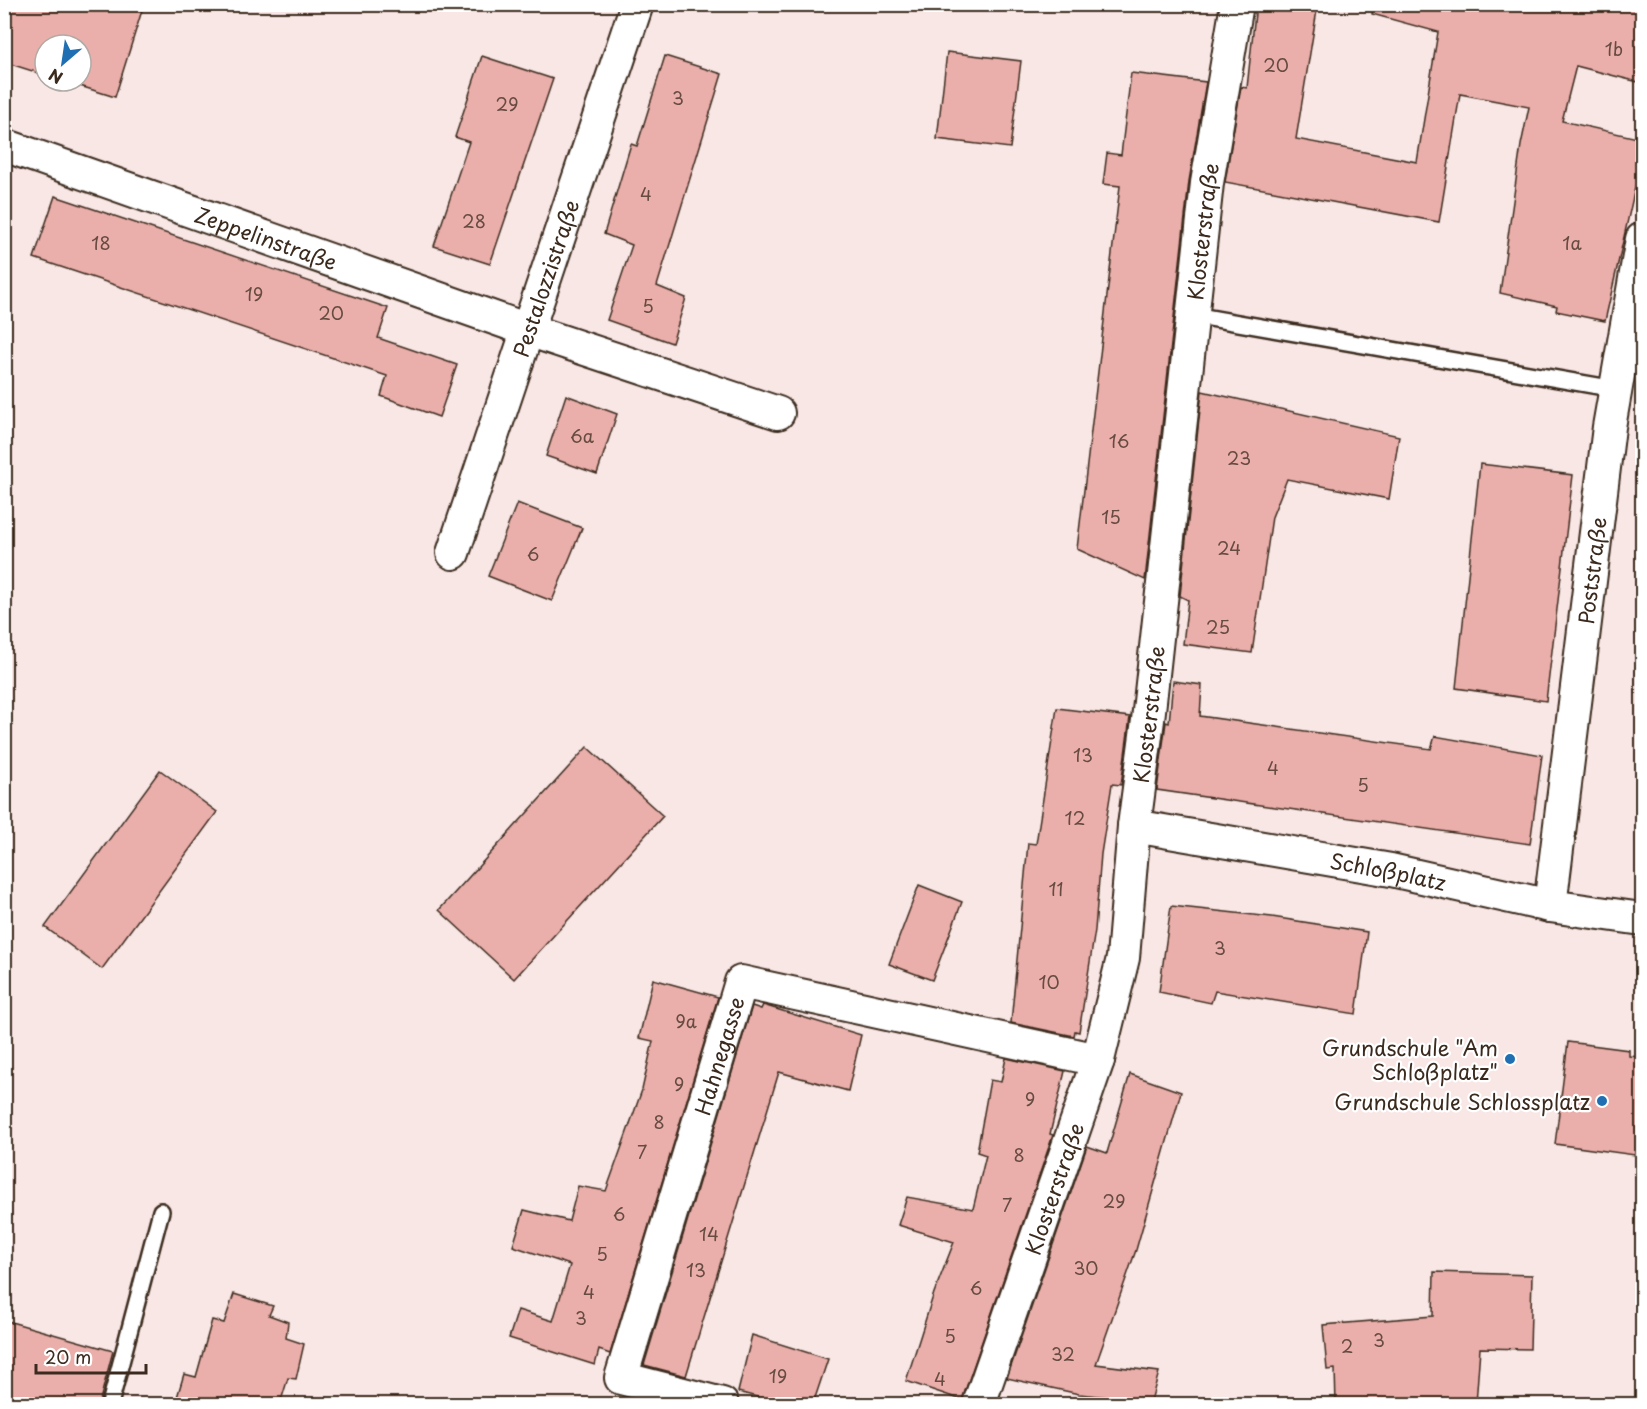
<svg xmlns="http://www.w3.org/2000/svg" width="1647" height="1409" viewBox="0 0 1647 1409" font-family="'Playpen Sans',sans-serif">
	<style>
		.building { fill: #ebafab; stroke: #3b2a1e; stroke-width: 1.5 }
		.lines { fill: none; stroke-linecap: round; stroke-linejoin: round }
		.lane-casing { stroke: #3b2a1e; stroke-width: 20 }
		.street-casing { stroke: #3b2a1e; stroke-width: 36 }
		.lane { stroke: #fff; stroke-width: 15 }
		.street { stroke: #fff; stroke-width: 32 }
		.poi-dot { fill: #1f6fb2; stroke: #fff; stroke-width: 2 }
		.labels { text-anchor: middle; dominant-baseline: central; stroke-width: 4.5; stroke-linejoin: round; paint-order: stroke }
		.number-label { font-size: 18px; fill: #674b41 }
		.street-label { font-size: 21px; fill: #3b2a1e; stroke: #fff }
		.poi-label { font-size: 21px; fill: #3b2a1e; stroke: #fff; text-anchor: end }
	</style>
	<rect width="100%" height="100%" fill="#f9e7e6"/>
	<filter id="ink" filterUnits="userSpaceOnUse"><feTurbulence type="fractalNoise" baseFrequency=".0167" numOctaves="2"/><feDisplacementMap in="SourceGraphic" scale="12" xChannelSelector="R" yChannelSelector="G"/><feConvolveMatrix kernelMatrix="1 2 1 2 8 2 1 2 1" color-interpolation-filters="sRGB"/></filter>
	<g filter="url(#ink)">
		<!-- building -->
		<g class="building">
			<polygon points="4,4 144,4 115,97 64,81 81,81 81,45 45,45 45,75 4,62"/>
			<polygon points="1256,4 1318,4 1296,139 1417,162 1438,32 1372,14 1373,4 1642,4 1642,83 1576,66 1562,121 1642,139 1642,157 1605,321 1556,311 1557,306 1500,293 1521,145 1529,107 1460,94 1439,222 1225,182 1241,87 1247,88"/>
			<polygon points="947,52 1021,61 1010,148 937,139"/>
			<polygon points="482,56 553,79 490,264 434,246 469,142 455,137"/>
			<polygon points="665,56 722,74 657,286 686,298 672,343 607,320 632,245 604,234 631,144 637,146"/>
			<polygon points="1131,73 1206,82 1189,181 1145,580 1077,549 1120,186 1103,184 1107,153 1121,155"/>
			<polygon points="55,196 388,308 378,338 457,365 439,417 381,396 387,376 34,258"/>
			<polygon points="1202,391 1399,436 1389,499 1287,479 1272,517 1252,653 1183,644 1188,600 1180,596"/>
			<polygon points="566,395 617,414 597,474 546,456"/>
			<polygon points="1480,464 1573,475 1546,701 1456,688"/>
			<polygon points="517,503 582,528 552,601 488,576"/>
			<polygon points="1173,681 1202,685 1200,716 1431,749 1435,736 1542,755 1530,844 1157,790 1166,722 1169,723"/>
			<polygon points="1057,708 1130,717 1121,785 1112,784 1101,854 1095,930 1079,1032 1075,1031 1074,1036 1011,1023 1028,843 1036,844"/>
			<polygon points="587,747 663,816 514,979 439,910"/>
			<polygon points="160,770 217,812 102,969 45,927"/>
			<polygon points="919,885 962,902 932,980 889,964"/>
			<polygon points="1171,906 1272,917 1367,932 1356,1014 1215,991 1211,1003 1159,992"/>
			<polygon points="653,979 718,997 610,1354 599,1350 595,1365 509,1338 518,1310 553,1321 570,1265 513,1246 524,1210 569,1221 578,1186 606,1191 642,1090 653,1041 639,1038"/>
			<polygon points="763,1005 861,1035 848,1091 779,1072 686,1376 644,1365 752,1006 761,1009"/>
			<polygon points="1568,1042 1629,1050 1629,1056 1642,1057 1642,1156 1555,1144"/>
			<polygon points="1006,1058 1065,1071 1050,1134 1053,1135 962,1400 906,1381 934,1293 954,1242 898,1225 907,1197 973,1209 986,1155 977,1152 990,1080 1001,1082"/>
			<polygon points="1130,1074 1181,1092 1136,1250 1096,1364 1159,1372 1151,1401 1079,1394 1007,1378 1087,1146 1107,1153"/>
			<polygon points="1434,1272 1532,1275 1530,1349 1480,1348 1476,1404 1336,1404 1335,1369 1327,1370 1323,1325 1433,1316"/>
			<polygon points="234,1294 273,1306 269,1315 288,1322 286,1338 304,1344 296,1379 288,1378 280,1404 175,1404 184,1374 196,1377 212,1320 224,1323"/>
			<polygon points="4,1320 113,1351 99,1404 4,1404"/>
			<polygon points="752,1335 828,1359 813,1404 783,1404 738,1392"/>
		</g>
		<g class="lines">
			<!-- lane casing -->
			<g class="lane-casing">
				<g id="lane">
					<polyline points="1193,315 1615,389"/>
					<polyline points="110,1404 161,1211"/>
				</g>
			</g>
			<!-- street casing -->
			<g class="street-casing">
				<g id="street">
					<path id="s1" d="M4,145L528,330L778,413"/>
					<path id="s2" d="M453,553L637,4"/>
					<path id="s3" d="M1134,826L1391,870L1550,906L1642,919"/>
					<path id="s4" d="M1550,906L1609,427L1642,239"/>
					<path id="s5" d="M722,1404L621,1378L741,982L1098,1060"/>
					<path id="s6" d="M979,1404L1098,1060L1123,958L1134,826L1148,720L1207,183L1237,4"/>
				</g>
			</g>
			<!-- lane -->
			<use href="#lane" class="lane"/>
			<!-- street -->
			<use href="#street" class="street"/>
		</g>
	</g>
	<!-- markers -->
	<g class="poi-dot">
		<circle cx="1510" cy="1059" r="6"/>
		<circle cx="1602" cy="1101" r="6"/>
	</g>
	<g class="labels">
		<!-- number labels -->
		<g class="number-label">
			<text x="1614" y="48">1b</text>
			<text x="1276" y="64">20</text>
			<text x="678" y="97">3</text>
			<text x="507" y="103">29</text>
			<text x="646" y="193">4</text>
			<text x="474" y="220">28</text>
			<text x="101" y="242">18</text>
			<text x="1572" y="242">1a</text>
			<text x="254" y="293">19</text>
			<text x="648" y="305">5</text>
			<text x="331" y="312">20</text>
			<text x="582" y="435">6a</text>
			<text x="1119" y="440">16</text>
			<text x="1239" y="457">23</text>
			<text x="1111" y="516">15</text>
			<text x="1229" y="547">24</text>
			<text x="533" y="553">6</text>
			<text x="1218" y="626">25</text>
			<text x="1083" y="754">13</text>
			<text x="1273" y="767">4</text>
			<text x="1363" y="784">5</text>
			<text x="1075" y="817">12</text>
			<text x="1056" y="888">11</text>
			<text x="1220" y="947">3</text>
			<text x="1049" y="981">10</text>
			<text x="686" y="1020">9a</text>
			<text x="679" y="1083">9</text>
			<text x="1030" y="1098">9</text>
			<text x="659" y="1121">8</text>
			<text x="642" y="1151">7</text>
			<text x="1019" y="1154">8</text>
			<text x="1114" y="1200">29</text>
			<text x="1007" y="1204">7</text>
			<text x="619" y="1213">6</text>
			<text x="709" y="1233">14</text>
			<text x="602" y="1253">5</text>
			<text x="1086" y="1267">30</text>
			<text x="696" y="1269">13</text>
			<text x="976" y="1287">6</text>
			<text x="589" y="1291">4</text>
			<text x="581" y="1317">3</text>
			<text x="950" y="1335">5</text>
			<text x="1379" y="1339">3</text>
			<text x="1347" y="1345">2</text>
			<text x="1063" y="1353">32</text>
			<text x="778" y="1375">19</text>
			<text x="940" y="1378">4</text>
		</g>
		<!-- street labels -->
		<g class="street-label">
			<text stroke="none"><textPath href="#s6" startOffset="1200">Klosterstraße</textPath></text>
			<text stroke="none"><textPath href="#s1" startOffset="278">Zeppelinstraße</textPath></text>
			<text stroke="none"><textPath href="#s2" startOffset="290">Pestalozzistraße</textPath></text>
			<text stroke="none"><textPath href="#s4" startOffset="338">Poststraße</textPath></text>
			<text stroke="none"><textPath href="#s6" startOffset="714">Klosterstraße</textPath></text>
			<text stroke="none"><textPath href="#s3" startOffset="258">Schloßplatz</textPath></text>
			<text stroke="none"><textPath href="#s5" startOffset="441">Hahnegasse</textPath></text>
			<text stroke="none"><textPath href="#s6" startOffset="228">Klosterstraße</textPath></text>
		</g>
		<!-- poi labels -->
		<g class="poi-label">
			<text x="1498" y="1047">Grundschule "Am<tspan x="1498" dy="24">Schloßplatz"</tspan></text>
			<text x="1590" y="1101">Grundschule Schlossplatz</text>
		</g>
	</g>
	<!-- margin -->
	<rect width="1647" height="1409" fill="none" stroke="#fff" stroke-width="24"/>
	<rect x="12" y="12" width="1623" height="1385" fill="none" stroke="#3b2a1e" stroke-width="2" filter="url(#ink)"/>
	<!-- north arrow -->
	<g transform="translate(63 63) rotate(209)"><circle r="28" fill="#ffffff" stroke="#b1aaa5" stroke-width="1.5"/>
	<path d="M0-4.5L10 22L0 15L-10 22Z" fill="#1f6fb2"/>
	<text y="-9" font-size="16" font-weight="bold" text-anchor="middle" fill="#3b2a1e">N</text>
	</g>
	<!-- scale -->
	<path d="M36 1364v9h110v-9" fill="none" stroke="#3b2a1e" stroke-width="3"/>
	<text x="45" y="1364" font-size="18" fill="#3b2a1e" stroke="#ffffff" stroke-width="4.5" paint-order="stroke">20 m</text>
</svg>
